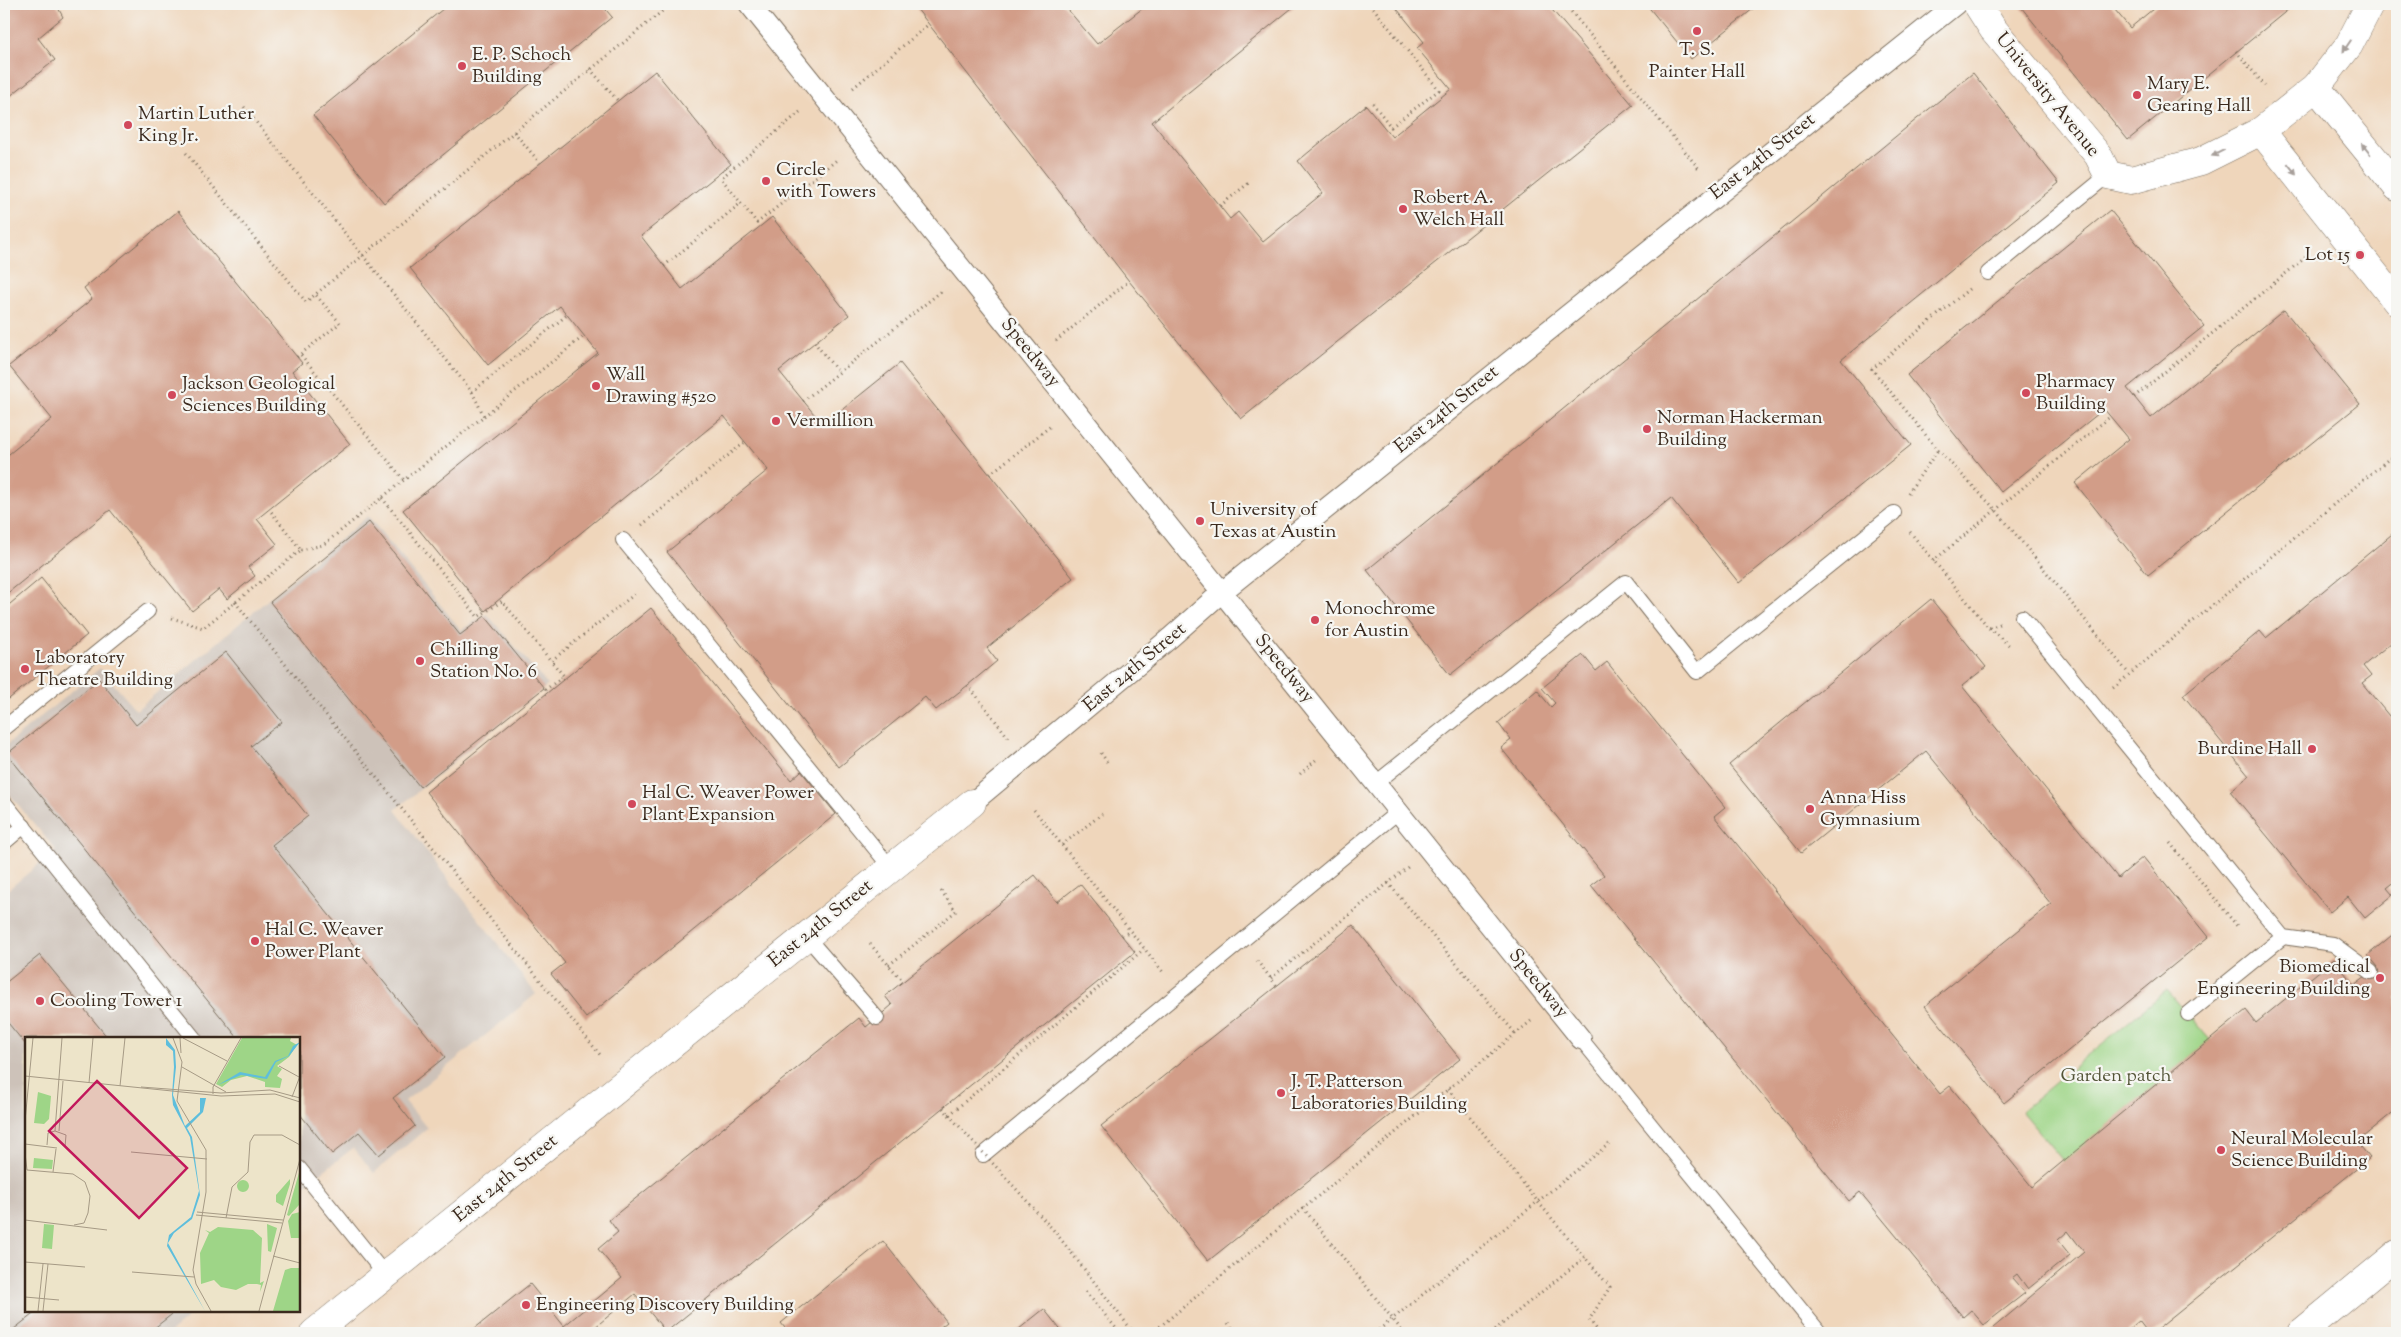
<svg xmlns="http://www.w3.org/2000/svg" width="2401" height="1337" viewBox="0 0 2401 1337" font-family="'Sorts Mill Goudy',serif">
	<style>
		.built { fill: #efd6bb; fill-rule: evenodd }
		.industrial { fill: #cdc2b9 }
		.green { fill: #9ed587; stroke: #6c8052 }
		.building { fill: #d29d88 }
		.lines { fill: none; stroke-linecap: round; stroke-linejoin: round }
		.service-casing { stroke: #796b5a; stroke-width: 16 }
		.pedestrian-casing { stroke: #796b5a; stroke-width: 22 }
		.minor-casing { stroke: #796b5a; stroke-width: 29 }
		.secondary-casing { stroke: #796b5a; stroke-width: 29 }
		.path { stroke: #796b5a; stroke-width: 3; stroke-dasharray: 1 4; stroke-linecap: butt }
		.service { stroke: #fff; stroke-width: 14 }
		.pedestrian { stroke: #fff; stroke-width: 20 }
		.minor { stroke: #fff; stroke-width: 28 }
		.secondary { stroke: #fff; stroke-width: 28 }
		.path-bridge { stroke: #796b5a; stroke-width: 3; stroke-dasharray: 1 4; stroke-linecap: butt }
		.oneway { fill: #a79f9a }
		.poi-dot { fill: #d1495b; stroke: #f6f6f2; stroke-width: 2 }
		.labels { text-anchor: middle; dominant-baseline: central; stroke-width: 4.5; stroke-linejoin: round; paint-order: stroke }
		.poi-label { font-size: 19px; fill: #3b2a1e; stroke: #f6f6f2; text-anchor: start }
		.street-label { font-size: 19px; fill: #3b2a1e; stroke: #f6f6f2 }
		.park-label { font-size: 19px; fill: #545538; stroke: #f6f6f2 }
		.inset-road { fill: none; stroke: #a69a85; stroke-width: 1 }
		.view { fill: #c2185b; fill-opacity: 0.15; stroke: #c2185b; stroke-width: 2.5 }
		.inset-edge { fill: none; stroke: #3b2a1e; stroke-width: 2.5 }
	</style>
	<rect width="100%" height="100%" fill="#f6f6f2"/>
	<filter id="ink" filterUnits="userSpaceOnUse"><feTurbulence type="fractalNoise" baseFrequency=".02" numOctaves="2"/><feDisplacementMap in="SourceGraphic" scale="10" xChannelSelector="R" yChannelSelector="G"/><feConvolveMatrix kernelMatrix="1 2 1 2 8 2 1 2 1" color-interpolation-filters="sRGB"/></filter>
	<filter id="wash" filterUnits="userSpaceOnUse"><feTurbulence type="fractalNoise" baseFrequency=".0096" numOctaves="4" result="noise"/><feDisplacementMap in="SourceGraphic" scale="20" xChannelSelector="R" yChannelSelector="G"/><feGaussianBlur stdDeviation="1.12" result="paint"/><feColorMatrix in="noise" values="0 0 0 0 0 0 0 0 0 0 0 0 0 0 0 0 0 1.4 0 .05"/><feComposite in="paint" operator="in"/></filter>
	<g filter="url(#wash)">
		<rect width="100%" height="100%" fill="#ede4c9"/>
		<!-- built -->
		<path class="built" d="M4,4H2397V1333H4ZM26,1038H299V1311H26Z"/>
		<!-- industrial -->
		<polygon class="industrial" points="368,516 461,630 487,614 548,685 395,810 536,994 405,1101 427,1128 374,1173 353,1148 299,1190 299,1038 26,1038 26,1311 196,1311 169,1333 4,1333 4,893 56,850 4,788 4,747 100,668 136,710"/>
		<!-- green -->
		<polygon class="green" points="2167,990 2210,1040 2064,1162 2021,1111"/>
		<g id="blocks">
			<!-- building -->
			<g class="building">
				<polygon points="4,4 56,4 63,17 38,38 55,60 4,101"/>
				<polygon points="449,4 601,4 612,17 384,203 313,115"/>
				<polygon points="913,4 1063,4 1097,44 1148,4 1297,4 1152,122 1230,219 1238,212 1263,242 1323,193 1298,161 1366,105 1392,137 1451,89 1417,48 1424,42 1393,4 1547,4 1633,105 1241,419 1129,281"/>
				<polygon points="1646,4 1759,4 1691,59"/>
				<polygon points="2025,4 2110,4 2130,28 2159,4 2295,4 2128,140 2021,7"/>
				<polygon points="655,71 731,164 641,236 682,289 772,217 849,315 779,371 823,425 900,363 1073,578 987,648 997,661 968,685 936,710 925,697 839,767 667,552 768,470 724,416 485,611 403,510 598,353 560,306 488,365 410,268"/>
				<polygon points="1973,73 2059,183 1841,360 1911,445 1739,583 1671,498 1450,675 1367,570"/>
				<polygon points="2110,210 2204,326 2127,388 2151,418 2284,310 2360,404 2148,575 2075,483 2129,439 2104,409 2001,492 1907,375"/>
				<polygon points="178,211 297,357 302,363 292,371 350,444 257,519 277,544 248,567 255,576 227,599 219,589 192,611 110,510 4,596 4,458 52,419 9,366 92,299 84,288"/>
				<polygon points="369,522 460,635 485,616 544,688 420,787 270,602"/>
				<polygon points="2397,530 2397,638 2363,666 2371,676 2362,683 2394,722 2397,715 2397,880 2387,888 2393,895 2365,918 2348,897 2330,912 2230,791 2249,776 2183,695 2260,631 2266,638"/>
				<polygon points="41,578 87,635 4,703 4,609"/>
				<polygon points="1931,599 1986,667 1962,686 2118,878 2143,857 2208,937 2004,1103 1925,1006 2051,904 1926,751 1801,853 1729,765"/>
				<polygon points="651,608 791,780 801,771 836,814 586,1018 551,974 565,963 426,792"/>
				<polygon points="226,652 282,722 251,746 308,816 272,845 445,1057 393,1098 415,1126 379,1155 359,1132 332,1154 299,1113 299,1038 238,1038 7,754 99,679 136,725"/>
				<polygon points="1583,655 1596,671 1607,662 1725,807 1714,816 1940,1094 1950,1086 2032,1187 2246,1010 2256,1023 2334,959 2354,985 2378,967 2368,955 2397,931 2397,1109 2357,1142 2370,1158 2153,1333 2148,1333 2139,1321 2124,1333 1987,1333 2084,1252 2068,1231 2058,1240 2070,1255 2028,1289 2017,1274 2012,1278 2025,1293 1984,1325 1971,1310 1963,1317 1860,1192 1849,1201 1591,885 1604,875 1501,748 1511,740 1498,723 1537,690 1551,707 1555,703 1542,688"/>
				<polygon points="1035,875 1057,902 1080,884 1135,952 666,1332 635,1294 588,1333 469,1333 530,1284 564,1326 622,1278 598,1249 618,1232 609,1220 859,1018 866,1027 877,1018 892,1005 885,996"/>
				<polygon points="1353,925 1460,1059 1208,1261 1101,1126"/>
				<polygon points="40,955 108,1038 26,1038 26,1045 4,1018 4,984"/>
				<polygon points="883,1241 947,1322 933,1333 789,1333 781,1323"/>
				<polygon points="1044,1309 1063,1333 1014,1333"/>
				<polygon points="37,1311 176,1311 148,1333 9,1333"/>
			</g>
		</g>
	</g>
	<g filter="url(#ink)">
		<use href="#blocks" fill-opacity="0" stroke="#796b5a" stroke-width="1"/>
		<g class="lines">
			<!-- service casing -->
			<g class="service-casing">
				<g id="service">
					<polyline points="1988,273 2108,175"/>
					<polyline points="623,540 891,868"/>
					<polyline points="2022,617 2283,937 2333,944 2371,972"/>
					<polyline points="4,728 148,611"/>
					<polyline points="1376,783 1626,582 1697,672 1894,513"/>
					<polyline points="4,802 194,1038"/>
					<polyline points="4,843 24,826"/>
					<polyline points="806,936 877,1018"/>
					<polyline points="2188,1014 2283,937"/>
					<polyline points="1581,1039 1820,1333"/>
					<polyline points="983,1155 1399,811"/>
					<polyline points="299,1168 386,1276"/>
				</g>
			</g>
			<!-- pedestrian casing -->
			<g class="pedestrian-casing">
				<g id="pedestrian">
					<polyline points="749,4 1581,1039"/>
					<polyline points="972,803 1170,638 1222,592 1956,4"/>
				</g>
			</g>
			<!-- minor casing -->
			<g class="minor-casing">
				<g id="minor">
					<polyline points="1977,4 1993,29 2098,155 2108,175 2131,180 2201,161 2261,131 2316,87 2349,45 2370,4"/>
					<polyline points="2316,87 2397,187"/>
					<polyline points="2261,131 2397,302"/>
					<polyline points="314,1333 972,803"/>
				</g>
			</g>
			<!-- secondary casing -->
			<g class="secondary-casing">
				<polyline id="secondary" points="2301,1333 2397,1254"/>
			</g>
			<!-- path -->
			<g class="path">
				<polyline points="193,4 195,6"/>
				<polyline points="1370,4 1439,90 1391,127 1371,101"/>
				<polyline points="1565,4 1700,170"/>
				<polyline points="2236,51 2265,86"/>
				<polyline points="590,69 618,101"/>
				<polyline points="853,88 929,24"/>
				<polyline points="244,107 472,392 484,416 323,545 301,550"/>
				<polyline points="800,112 721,178 757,223 838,159"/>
				<polyline points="514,132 540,163"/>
				<polyline points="186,153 306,302 671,4"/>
				<polyline points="1220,206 1250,182"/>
				<polyline points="664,266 741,203"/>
				<polyline points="1969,289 1872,369 1938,450 1996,510 2129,674"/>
				<polyline points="1056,341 1129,281"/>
				<polyline points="814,342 839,373"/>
				<polyline points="301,355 404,480"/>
				<polyline points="297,357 340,323 315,294"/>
				<polyline points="472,392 567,315"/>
				<polyline points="2134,397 2306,257"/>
				<polyline points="803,401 943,290"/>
				<polyline points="484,416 584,336"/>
				<polyline points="990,474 1052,425"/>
				<polyline points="1908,493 1938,450"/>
				<polyline points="382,498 478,617 502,601 551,661 636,593"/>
				<polyline points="642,525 745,442"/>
				<polyline points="1910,532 1989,628 2000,624"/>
				<polyline points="1933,561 2111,416"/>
				<polyline points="235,602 601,1056"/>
				<polyline points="172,618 203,628 301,550 269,509"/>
				<polyline points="1989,628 2010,646"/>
				<polyline points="968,685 1008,737"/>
				<polyline points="2113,688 2397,452"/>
				<polyline points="545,690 564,676 551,661"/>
				<polyline points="1101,753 1107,762"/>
				<polyline points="1300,774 1318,758"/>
				<polyline points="1034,810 1163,972"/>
				<polyline points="2170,843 2237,926"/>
				<polyline points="1062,845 1102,814"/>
				<polyline points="1388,883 1515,1033"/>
				<polyline points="1122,936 1130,931"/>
				<polyline points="870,944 903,981"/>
				<polyline points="1257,961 1277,986"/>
				<polyline points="889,965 956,911 939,888"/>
				<polyline points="1271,978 1408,867"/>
				<polyline points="1448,1089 1538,1202 1610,1287 1589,1320 1600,1333"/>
				<polyline points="943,1108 949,1115 1144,949"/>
				<polyline points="1303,1208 1404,1333"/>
				<polyline points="1086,1292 1120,1333"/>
				<polyline points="1228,1323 1237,1333"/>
				<polyline points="1152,1333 1531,1021"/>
				<polyline points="1375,1333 1609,1144"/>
				<polyline points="1491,1333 1586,1256"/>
			</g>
			<!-- service -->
			<use href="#service" class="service"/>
			<!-- pedestrian -->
			<use href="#pedestrian" class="pedestrian"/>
			<!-- minor -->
			<use href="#minor" class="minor"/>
			<!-- secondary -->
			<use href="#secondary" class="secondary"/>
			<!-- path-bridge -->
			<polyline class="path-bridge" points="949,1115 1056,1233 1134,1333"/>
		</g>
		<!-- one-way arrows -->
		<defs><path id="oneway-solid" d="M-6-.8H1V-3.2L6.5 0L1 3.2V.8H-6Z" transform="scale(1.25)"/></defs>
		<g class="oneway">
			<use href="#oneway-solid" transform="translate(2347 46) rotate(124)"/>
			<use href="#oneway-solid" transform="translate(2366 149) rotate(-129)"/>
			<use href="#oneway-solid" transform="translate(2218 153) rotate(154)"/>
			<use href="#oneway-solid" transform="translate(2292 169) rotate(52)"/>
		</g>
	</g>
	<!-- markers -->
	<g class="poi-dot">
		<circle cx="1697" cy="31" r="5"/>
		<circle cx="462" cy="66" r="5"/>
		<circle cx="2137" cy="95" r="5"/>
		<circle cx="128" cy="125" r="5"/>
		<circle cx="766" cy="181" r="5"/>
		<circle cx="1403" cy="209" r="5"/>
		<circle cx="2360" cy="255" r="5"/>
		<circle cx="596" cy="386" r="5"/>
		<circle cx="2026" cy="393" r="5"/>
		<circle cx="172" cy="395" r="5"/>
		<circle cx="776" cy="421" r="5"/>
		<circle cx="1647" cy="429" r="5"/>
		<circle cx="1200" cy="521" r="5"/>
		<circle cx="1315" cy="620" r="5"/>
		<circle cx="420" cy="661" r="5"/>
		<circle cx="25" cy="669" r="5"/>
		<circle cx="2312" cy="749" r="5"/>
		<circle cx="632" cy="804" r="5"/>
		<circle cx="1810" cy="809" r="5"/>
		<circle cx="255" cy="941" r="5"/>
		<circle cx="2380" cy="978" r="5"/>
		<circle cx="40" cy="1001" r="5"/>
		<circle cx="1281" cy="1093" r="5"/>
		<circle cx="2221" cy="1150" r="5"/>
		<circle cx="526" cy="1305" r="5"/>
	</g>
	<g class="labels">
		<!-- poi labels -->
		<g class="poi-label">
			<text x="1697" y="50" text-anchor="middle">T. S.<tspan x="1697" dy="22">Painter Hall</tspan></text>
			<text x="472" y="55">E. P. Schoch<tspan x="472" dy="22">Building</tspan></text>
			<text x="2147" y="84">Mary E.<tspan x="2147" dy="22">Gearing Hall</tspan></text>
			<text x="138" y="114">Martin Luther<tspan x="138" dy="22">King Jr.</tspan></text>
			<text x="776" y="170">Circle<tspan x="776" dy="22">with Towers</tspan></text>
			<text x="1413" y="198">Robert A.<tspan x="1413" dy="22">Welch Hall</tspan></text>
			<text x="2350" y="255" text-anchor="end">Lot 15</text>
			<text x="606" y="375">Wall<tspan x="606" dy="22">Drawing #520</tspan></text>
			<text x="2036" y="382">Pharmacy<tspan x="2036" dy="22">Building</tspan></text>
			<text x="182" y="384">Jackson Geological<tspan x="182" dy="22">Sciences Building</tspan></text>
			<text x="1657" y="418">Norman Hackerman<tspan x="1657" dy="22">Building</tspan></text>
			<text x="786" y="421">Vermillion</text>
			<text x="1210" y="510">University of<tspan x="1210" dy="22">Texas at Austin</tspan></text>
			<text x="1325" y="609">Monochrome<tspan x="1325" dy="22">for Austin</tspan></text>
			<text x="430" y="650">Chilling<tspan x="430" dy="22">Station No. 6</tspan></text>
			<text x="35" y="658">Laboratory<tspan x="35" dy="22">Theatre Building</tspan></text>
			<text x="2302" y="749" text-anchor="end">Burdine Hall</text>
			<text x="642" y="793">Hal C. Weaver Power<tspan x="642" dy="22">Plant Expansion</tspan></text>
			<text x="1820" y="798">Anna Hiss<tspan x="1820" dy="22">Gymnasium</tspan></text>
			<text x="265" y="930">Hal C. Weaver<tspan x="265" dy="22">Power Plant</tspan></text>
			<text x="2370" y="967" text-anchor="end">Biomedical<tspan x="2370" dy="22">Engineering Building</tspan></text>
			<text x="50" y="1001">Cooling Tower 1</text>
			<text x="1291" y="1082">J. T. Patterson<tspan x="1291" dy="22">Laboratories Building</tspan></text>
			<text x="2231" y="1139">Neural Molecular<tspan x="2231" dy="22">Science Building</tspan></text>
			<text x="536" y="1305">Engineering Discovery Building</text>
		</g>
		<!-- street labels -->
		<g class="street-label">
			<text transform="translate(2047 95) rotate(51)">University Avenue</text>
			<text transform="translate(1763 157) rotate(-38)">East 24th Street</text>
			<text transform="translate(1030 353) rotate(51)">Speedway</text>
			<text transform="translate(1447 410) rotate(-39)">East 24th Street</text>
			<text transform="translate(1135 668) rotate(-40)">East 24th Street</text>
			<text transform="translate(1284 669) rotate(51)">Speedway</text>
			<text transform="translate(821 924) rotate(-39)">East 24th Street</text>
			<text transform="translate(1538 984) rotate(51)">Speedway</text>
			<text transform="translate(506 1179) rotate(-39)">East 24th Street</text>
		</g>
		<!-- park labels -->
		<g class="park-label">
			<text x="2116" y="1076">Garden patch</text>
		</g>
	</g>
	<!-- overview -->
	<g transform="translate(25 1037)">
		<rect width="275" height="275" fill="#ede4c9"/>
		<path d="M217,1H266L265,4L272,8L264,20L252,29L257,32L252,39L257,42L255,51L240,50V45L222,39L206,43L197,50L191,47ZM13,55L26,59L24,82L19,87L9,86ZM9,121L28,123L27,132L8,131ZM275,132L274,168L264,179L262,178ZM265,142V147L258,169L251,165V158ZM212 149a6 6 0 1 1 12 0a6 6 0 1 1-12 0ZM275,175V201H266L263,184L267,177ZM19,187L29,188L27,212L17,211ZM242,187L252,191L246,215L243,214ZM193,190L228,193L237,201L235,246L239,244L235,255L236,248L232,247H223L211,253L196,250L189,243L176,247L175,216L184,196L180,193L185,195ZM266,231H275V274H248L260,233Z" fill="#9ed587"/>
		<path d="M141,1L150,13L151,30L148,58L160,89L175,75V61H181L178,75L162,91L167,100L175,158L167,182L149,196L143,206L180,274L142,209L144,198L166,180L174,154L165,100L148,68L147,58L149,30L148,14L141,8ZM275,5L264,19L251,25L242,42L216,38L193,48L215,35L240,40L250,24L263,19L268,9Z" fill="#5ebedc"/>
		<path class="inset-road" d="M148,1L157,25L152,64L181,113V155L168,233L171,247L186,274M155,1L156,16M158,1L202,24M254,29L274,40M157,30L201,55M0,39L196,59L250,57L275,65M64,46L68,1M95,49L100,1M116,50L196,56L245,53L275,61M188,57V50L216,1M267,60L275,39M0,84L8,1M30,94L37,1M34,94L38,44M0,107L32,111M22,108L23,96L30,94L41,98L40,110M106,115L182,122M0,116L2,133L48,137L60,145L65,159L63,176L59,186L49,188M28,135L31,112M172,175L258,183M171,178L257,186M201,181L207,150L223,135L225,105L229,98H257L275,108M0,183L82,193M248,219L275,226M0,225L60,230M107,235L169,240M0,260L34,263M13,274L18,227M18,274L23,227M234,274L275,122"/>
		<path class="view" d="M72,44L162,131L114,181L24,94Z"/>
		<rect width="275" height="275" class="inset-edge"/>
	</g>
	<!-- margin -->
	<rect width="2401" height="1337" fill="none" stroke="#f6f6f2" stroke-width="20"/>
</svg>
